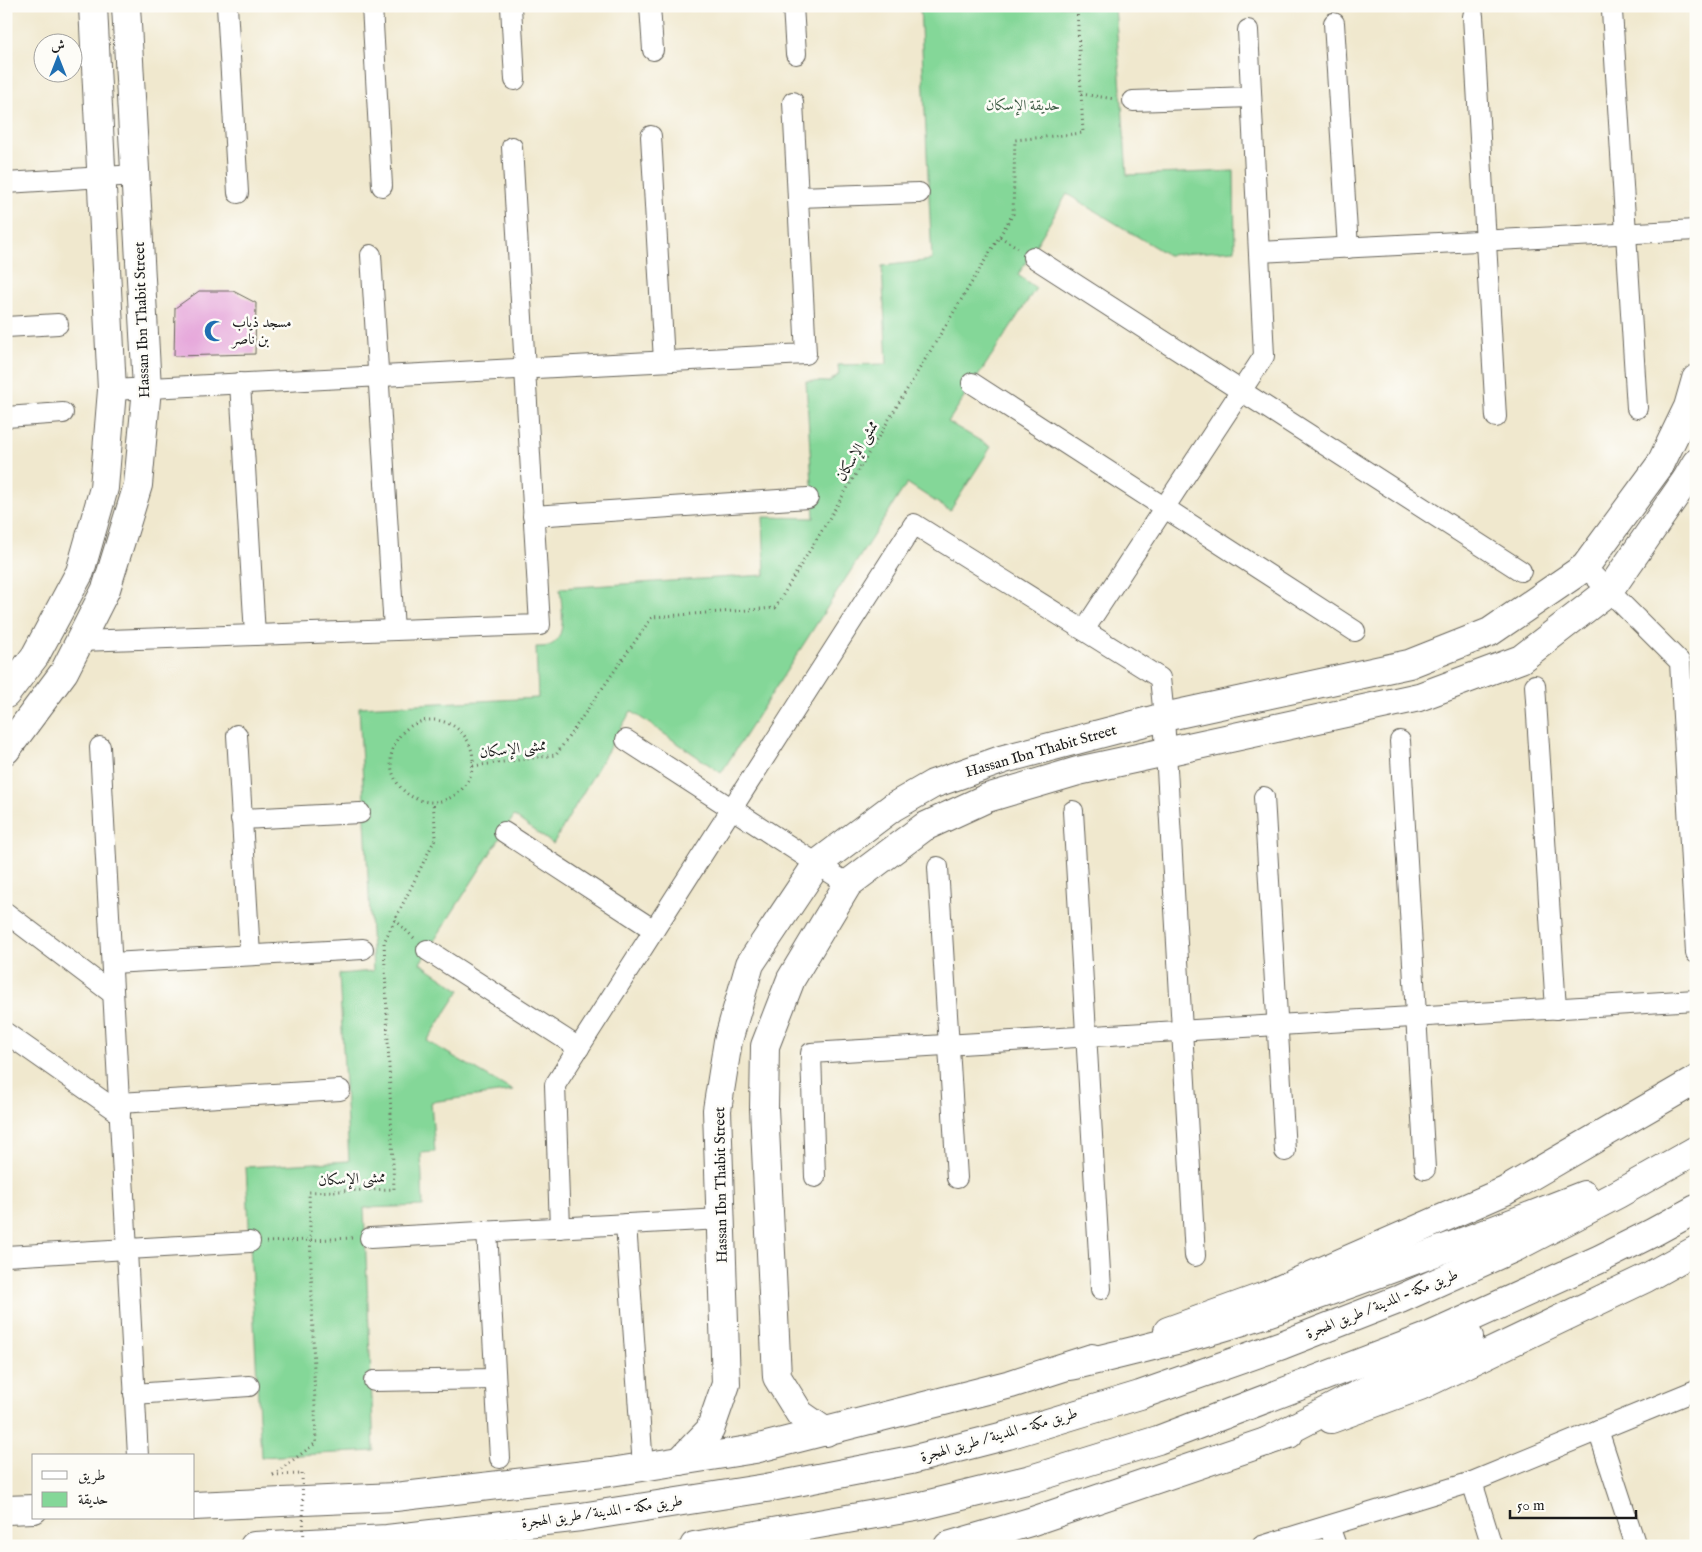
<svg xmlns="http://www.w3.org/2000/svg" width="1702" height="1552" viewBox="0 0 1702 1552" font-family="'IM FELL English',Amiri,serif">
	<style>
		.green { fill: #84d798; stroke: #507a5a }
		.building { fill: #e6a8db }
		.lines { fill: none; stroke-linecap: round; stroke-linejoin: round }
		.street-casing { stroke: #66635a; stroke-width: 22 }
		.secondary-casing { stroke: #66635a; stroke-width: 30 }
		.highway-casing { stroke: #66635a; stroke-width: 30 }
		.path { stroke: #66635a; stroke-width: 3; stroke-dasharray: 1 4; stroke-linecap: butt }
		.street { stroke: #fff; stroke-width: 20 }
		.secondary { stroke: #fff; stroke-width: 28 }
		.highway { stroke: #fff; stroke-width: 28 }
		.path-bridge { stroke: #66635a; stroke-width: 3; stroke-dasharray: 1 4; stroke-linecap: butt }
		.labels { text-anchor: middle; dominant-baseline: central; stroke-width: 5; stroke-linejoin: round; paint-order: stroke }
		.park-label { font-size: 15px; fill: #405d47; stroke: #fdfcf7 }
		.street-label { font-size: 15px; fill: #1c1c1c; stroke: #fdfcf7 }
		.poi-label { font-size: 15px; fill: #1c1c1c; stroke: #fdfcf7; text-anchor: start }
	</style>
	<rect width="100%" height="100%" fill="#fdfcf7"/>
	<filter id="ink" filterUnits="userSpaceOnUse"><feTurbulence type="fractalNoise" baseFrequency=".02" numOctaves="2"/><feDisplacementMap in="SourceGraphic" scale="10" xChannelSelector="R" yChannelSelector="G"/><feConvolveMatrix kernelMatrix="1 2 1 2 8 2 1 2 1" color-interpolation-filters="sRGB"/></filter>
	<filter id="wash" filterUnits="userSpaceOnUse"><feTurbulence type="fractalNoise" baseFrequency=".0096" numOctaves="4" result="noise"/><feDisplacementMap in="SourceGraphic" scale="20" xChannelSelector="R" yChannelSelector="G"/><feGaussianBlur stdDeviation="1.12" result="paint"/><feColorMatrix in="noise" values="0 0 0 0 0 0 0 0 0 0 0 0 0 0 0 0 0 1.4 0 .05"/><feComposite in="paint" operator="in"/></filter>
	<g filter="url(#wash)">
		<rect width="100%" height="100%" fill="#f0e8ce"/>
		<!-- green -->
		<path class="green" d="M920,6H1115L1127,175L1234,171L1235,250L1168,255L1067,194L1018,275L1036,288L948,422L991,447L950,511L907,483L721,773L631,711L553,844L514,816L420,963L460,990L427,1041L513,1091L431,1102L435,1152L421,1153L423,1206L364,1208L374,1451L261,1457L246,1167L349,1161L339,974L373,971L359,707L538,698L536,647C540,647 544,647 548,646C569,640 561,604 560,588L765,575L763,517L814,518L806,381L829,382L839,374L838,365L887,364L882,266L932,260Z"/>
		<g id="blocks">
			<!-- building -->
			<polygon class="building" points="199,291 233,291 256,303 255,354 174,356 175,308"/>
		</g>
	</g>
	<g filter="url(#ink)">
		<use href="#blocks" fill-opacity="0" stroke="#66635a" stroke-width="1"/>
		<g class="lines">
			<!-- street casing -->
			<g class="street-casing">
				<g id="street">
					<polyline points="227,6 238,193"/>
					<polyline points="372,6 382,186"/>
					<polyline points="511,6 515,80"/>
					<polyline points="650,6 653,50"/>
					<polyline points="793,6 796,54"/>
					<polyline points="1612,11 1637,408"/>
					<polyline points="1473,16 1496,417"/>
					<polyline points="1334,23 1348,248"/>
					<polyline points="1133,101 1251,97"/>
					<polyline points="651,136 664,361"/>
					<polyline points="6,183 136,175"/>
					<polyline points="798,197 919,193"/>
					<polyline points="1259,252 1696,230"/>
					<polyline points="371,255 394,630"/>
					<polyline points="1033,257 1521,571"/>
					<polyline points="6,327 58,324"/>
					<polyline points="240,383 255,635"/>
					<polyline points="972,383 1355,631"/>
					<polyline points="112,390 806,354 793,102"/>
					<polyline points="6,417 63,413"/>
					<polyline points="533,516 808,498"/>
					<polyline points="1585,567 1680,662 1696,953"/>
					<polyline points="1084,630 1264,356 1248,30"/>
					<polyline points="80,641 540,625 512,147"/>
					<polyline points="1535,685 1556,1009"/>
					<polyline points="237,735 250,955"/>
					<polyline points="626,740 848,884"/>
					<polyline points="1400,741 1425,1169"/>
					<polyline points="100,747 138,1456"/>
					<polyline points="1264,797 1285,1151"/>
					<polyline points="1073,811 1101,1289"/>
					<polyline points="241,819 360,813"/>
					<polyline points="504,832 654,930"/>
					<polyline points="938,867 957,1178"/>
					<polyline points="6,913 113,994"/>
					<polyline points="427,950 579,1048"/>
					<polyline points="112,963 363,949"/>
					<polyline points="6,1033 120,1113"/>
					<polyline points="119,1103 340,1090"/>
					<polyline points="815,1177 811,1053 1696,1000"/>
					<polyline points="626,1224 643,1467"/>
					<polyline points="560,1228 555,1085 914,524 1160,678 1164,717 1195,1256"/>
					<polyline points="487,1231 500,1458"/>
					<polyline points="370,1238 721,1219"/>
					<polyline points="6,1256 250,1242"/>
					<polyline points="374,1381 495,1379"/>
					<polyline points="134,1394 249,1386"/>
					<polyline points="1598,1430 1636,1546"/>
					<polyline points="1472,1482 1492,1546"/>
					<polyline points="1329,1526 1336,1546"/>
					<polyline points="1262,1546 1472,1482 1696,1390"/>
				</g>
			</g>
			<!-- secondary casing -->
			<g class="secondary-casing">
				<g id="secondary">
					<polyline points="6,694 35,656 80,572 104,488 112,390 93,6"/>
					<polyline points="6,750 64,672 106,589 138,485 147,388 126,6"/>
					<polyline points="1168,1331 1265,1296 1505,1191 1696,1080"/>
					<polyline points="1331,1419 1420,1386 1646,1278 1696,1250"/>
					<polyline points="826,1432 800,1414 777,1377 764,1108 765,1046 791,979 848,884 924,827 987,798 1078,771 1419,697 1521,659 1610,590 1686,480 1696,463"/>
					<polyline points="680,1461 710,1430 726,1384 717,1110 728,1041 750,964 817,864 893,807 933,784 1004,759 1164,717 1409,664 1490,632 1585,567 1660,465 1688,407 1696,379"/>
					<polyline points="194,1506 395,1497 611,1472 755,1449 1011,1384 1092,1358"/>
					<polyline points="6,1510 34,1509"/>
					<polyline points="948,1546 1030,1522 1289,1434"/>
				</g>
			</g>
			<!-- highway casing -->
			<g class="highway-casing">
				<g id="highway">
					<path d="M1071,1366C1129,1352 1187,1339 1243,1321C1358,1283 1472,1239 1584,1195"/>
					<polyline points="1266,1442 1469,1337"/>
					<polyline points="254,1546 387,1539 581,1517 766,1488 911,1460 1008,1435 1140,1395 1282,1345 1400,1299 1516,1247 1618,1194 1696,1150"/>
					<polyline points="694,1546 921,1506 1031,1479 1158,1440 1430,1336 1600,1259 1652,1233 1696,1209"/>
				</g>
			</g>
			<!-- path -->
			<g class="path">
				<polyline points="1081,94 1115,99"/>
				<polyline points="1000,237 1019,248"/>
				<circle cx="432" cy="761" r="41"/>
				<polyline points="473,766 556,755 652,617 775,608 1013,214 1015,140 1083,133 1077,6"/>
				<polyline points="395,920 414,938"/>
				<polyline points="266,1242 352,1238"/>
				<polyline points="273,1475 316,1443 309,1192 394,1189 384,942 436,837 433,802"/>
				<polyline points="273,1475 302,1474"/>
			</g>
			<!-- street -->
			<use href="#street" class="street"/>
			<!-- secondary -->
			<use href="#secondary" class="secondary"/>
			<!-- highway -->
			<use href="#highway" class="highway"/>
			<!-- path-bridge -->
			<polyline class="path-bridge" points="302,1474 304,1546"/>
		</g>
	</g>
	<!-- icons -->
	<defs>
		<g id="mosque-bare" transform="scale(1.725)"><path d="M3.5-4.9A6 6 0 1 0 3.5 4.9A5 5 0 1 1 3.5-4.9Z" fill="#1f6fb2" stroke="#fdfcf7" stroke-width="2.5" paint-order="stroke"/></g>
	</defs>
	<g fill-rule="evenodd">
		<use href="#mosque-bare" x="215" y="331"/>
	</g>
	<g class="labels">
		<!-- park labels -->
		<g class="park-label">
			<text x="1023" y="105">حديقة الإسكان</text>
		</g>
		<!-- street labels -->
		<g class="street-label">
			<text transform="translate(142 320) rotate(-92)">Hassan Ibn Thabit Street</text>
			<text transform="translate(857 451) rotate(-59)">ممشى الإسكان</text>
			<text transform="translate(513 749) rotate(-7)">ممشى الإسكان</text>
			<text transform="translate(1041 751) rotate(-16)">Hassan Ibn Thabit Street</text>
			<text transform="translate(352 1179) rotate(-3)">ممشى الإسكان</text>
			<text transform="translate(721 1185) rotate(-91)">Hassan Ibn Thabit Street</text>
			<text transform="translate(1382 1304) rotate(-22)">طريق مكة - المدينة / طريق الهجرة</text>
			<text transform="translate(999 1435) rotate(-16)">طريق مكة - المدينة / طريق الهجرة</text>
			<text transform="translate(602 1512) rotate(-8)">طريق مكة - المدينة / طريق الهجرة</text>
		</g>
		<!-- poi labels -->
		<g class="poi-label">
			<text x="232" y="322">مسجد ذياب<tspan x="232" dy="17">بن ناصر</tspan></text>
		</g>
	</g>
	<!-- margin -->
	<rect width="1702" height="1552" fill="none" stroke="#fdfcf7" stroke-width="25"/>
	<!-- legend -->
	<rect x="32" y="1454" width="162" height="65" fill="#fdfcf7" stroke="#a3a29f"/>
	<rect x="42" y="1471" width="25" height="8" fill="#ffffff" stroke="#a3a29f"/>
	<text x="78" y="1480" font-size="15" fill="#1c1c1c">طريق</text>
	<rect x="42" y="1492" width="25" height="15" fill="#84d798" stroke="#a3a29f"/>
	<text x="78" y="1504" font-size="15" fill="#1c1c1c">حديقة</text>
	<!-- north arrow -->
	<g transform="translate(58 58)"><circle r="24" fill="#fdfcf7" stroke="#a3a29f"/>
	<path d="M0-4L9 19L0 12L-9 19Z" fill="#1f6fb2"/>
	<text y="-8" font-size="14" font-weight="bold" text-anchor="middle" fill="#1c1c1c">ش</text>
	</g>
	<!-- scale -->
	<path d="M1510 1510v8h126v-8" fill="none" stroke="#1c1c1c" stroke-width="2.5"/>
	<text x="1517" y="1510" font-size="15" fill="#1c1c1c" stroke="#fdfcf7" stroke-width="4" paint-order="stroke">50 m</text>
</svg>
